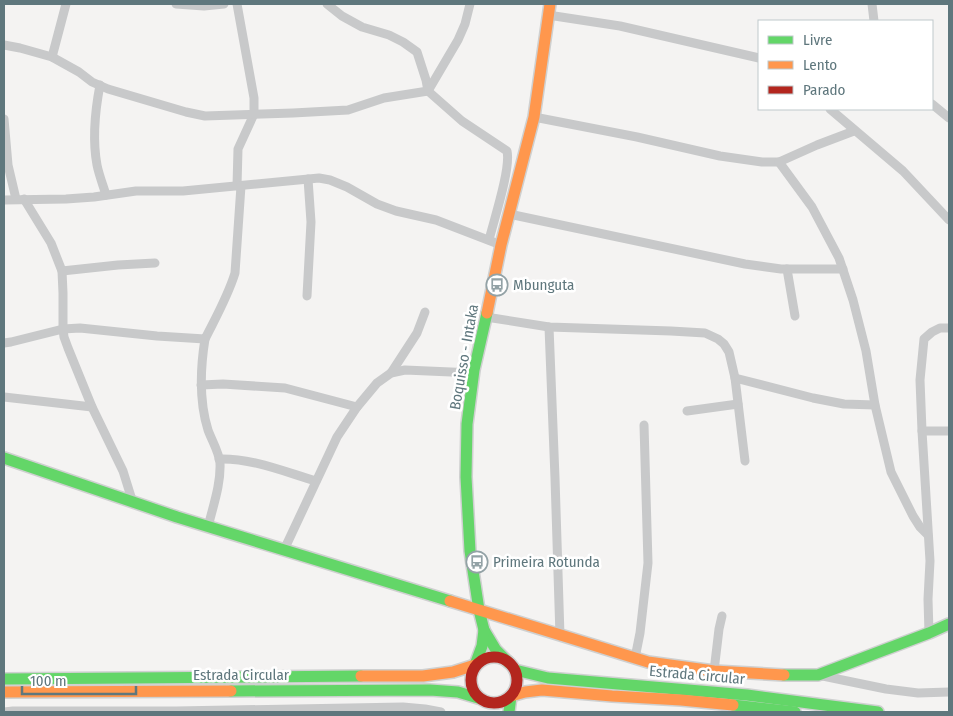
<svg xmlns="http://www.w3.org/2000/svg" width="953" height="716" viewBox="0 0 953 716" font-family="'Fira Sans Condensed',sans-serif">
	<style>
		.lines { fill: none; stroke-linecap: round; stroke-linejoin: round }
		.fast-casing { stroke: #cfd0d0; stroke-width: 14 }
		.slow-casing { stroke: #cfd0d0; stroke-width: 14 }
		.jam-casing { stroke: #cfd0d0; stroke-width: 14 }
		.street { stroke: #c8c9ca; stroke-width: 9 }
		.fast { stroke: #63d668; stroke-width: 11 }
		.slow { stroke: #ff974d; stroke-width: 11 }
		.jam { stroke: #b3261e; stroke-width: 11 }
		.labels { text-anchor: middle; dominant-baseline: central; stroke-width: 5; stroke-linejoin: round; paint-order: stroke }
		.poi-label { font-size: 15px; fill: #5f777d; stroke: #fff; text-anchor: start }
		.street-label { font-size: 15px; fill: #5f777d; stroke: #fff }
	</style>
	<rect width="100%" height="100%" fill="#f4f3f2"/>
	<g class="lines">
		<!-- fast casing -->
		<g class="fast-casing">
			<g id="fast">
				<polyline points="487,313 474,370 467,424 466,477 470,551 479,610 484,630 496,650 509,663"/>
				<polyline points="4,458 177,517 450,601"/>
				<polyline points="475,665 482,646 484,630"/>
				<polyline points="515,670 548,678 747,695 878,712"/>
				<polyline points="784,675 818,675 929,633 949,624"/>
				<polyline points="4,679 361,676"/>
				<polyline points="231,691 430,690 458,692 478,698"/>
				<polyline points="733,705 795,712"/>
				<polyline points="509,712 511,696"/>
			</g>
		</g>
		<!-- slow casing -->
		<g class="slow-casing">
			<g id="slow">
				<polyline points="487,313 501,245 534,117 550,4"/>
				<polyline points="450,601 648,662 714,671 784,675"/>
				<polyline points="361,676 423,676 453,672 475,665"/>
				<polyline points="4,692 231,691"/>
				<polyline points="511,696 525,692 542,690 612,696 681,700 733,705"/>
			</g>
		</g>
		<!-- jam casing -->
		<g class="jam-casing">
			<circle id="jam" cx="494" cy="680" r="23"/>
		</g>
		<!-- street -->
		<g class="street">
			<polyline points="176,4 204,6 224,4"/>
			<polyline points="237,4 254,98 254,114 238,149 237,186"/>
			<path d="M327,4L342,16L362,27L389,35L403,42L417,52L426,80L428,91L462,121L507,151C511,168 494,220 489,240"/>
			<polyline points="872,4 874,21"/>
			<polyline points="548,15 620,26 759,58"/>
			<polyline points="4,45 20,48 52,57 79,72 92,82 108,89 186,112 205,116 293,113 348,110 384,98 428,91 458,40 465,24 470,4"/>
			<polyline points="52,57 66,4"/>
			<path d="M100,85C95,111 92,138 97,165C99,175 103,185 106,195"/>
			<polyline points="932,104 949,118"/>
			<polyline points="830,109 903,171 949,220"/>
			<polyline points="534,117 637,137 720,156 762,162 779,162 817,145 854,131"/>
			<polyline points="4,119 8,165 16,199"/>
			<polyline points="779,162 812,207 839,258 853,300 866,351 875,405 891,472 913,516 920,527 928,535"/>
			<polyline points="24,199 51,243 62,271 63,293 63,329 64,337 68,348 92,407 123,471 133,503"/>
			<polyline points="4,200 66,199 94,197 136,191 183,191 319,178 330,180 347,187 377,204 396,211 436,220 501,245"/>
			<polyline points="509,214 745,264 781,269 843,269"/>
			<polyline points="787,269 795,316"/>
			<polyline points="62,271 118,265 155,263"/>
			<polyline points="307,296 311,222 308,179"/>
			<polyline points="486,317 549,327 671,331 705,333 718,339 724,344 729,352 735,378 745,461"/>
			<polyline points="549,327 555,478 560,636"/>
			<path d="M205,339C200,370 199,401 208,430C212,441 219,452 220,463C221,484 213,506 208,527"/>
			<path d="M4,343L11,342L63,329L80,328L157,336L205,339C216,317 228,296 235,273L241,186"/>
			<polyline points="391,373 417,333 425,312"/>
			<polyline points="735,378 813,398 844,404 875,405"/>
			<polyline points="201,385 223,384 285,388 357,407"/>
			<polyline points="4,397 92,407"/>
			<polyline points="687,411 738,404"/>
			<polyline points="922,431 949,431"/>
			<path d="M219,459C252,458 285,472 316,481"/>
			<polyline points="284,550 337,437 357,407 377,383 391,373 405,370 474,373"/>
			<polyline points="929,633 928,599 930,561 922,431 920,380 924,339 932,332 940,328 949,328"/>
			<polyline points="635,658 640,633 648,563 644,425"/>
			<polyline points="714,671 719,629 722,616"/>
			<polyline points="818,675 886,689 918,693 949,692"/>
			<polyline points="4,712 13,711 176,711 403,707 425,709 441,712"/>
		</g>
		<!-- fast -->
		<use href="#fast" class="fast"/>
		<!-- slow -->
		<use href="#slow" class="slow"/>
		<!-- jam -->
		<use href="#jam" class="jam"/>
	</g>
	<!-- icons -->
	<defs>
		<g id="bus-ring" transform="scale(1.125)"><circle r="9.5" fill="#fff" stroke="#93a2a6" stroke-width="1.5"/><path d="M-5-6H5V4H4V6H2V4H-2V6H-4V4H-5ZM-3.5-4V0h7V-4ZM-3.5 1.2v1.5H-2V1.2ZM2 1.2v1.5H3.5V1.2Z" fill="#93a2a6"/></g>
	</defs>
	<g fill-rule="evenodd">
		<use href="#bus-ring" x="497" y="285"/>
		<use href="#bus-ring" x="477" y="562"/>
	</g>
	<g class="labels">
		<!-- poi labels -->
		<g class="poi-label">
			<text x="513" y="285">Mbunguta</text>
			<text x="493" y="562">Primeira Rotunda</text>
		</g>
		<!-- street labels -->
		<g class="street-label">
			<text transform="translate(464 357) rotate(-80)">Boquisso - Intaka</text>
			<text x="241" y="675">Estrada Circular</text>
			<text transform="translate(697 675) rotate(5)">Estrada Circular</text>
		</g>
	</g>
	<!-- border -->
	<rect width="953" height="716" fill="none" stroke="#5f777d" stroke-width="10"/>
	<!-- legend -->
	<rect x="758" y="20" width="175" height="90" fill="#ffffff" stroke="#bfc9cb"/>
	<rect x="768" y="36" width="25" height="8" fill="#63d668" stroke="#bfc9cb"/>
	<text x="803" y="45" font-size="15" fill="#5f777d">Livre</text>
	<rect x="768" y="61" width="25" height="8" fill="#ff974d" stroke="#bfc9cb"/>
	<text x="803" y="70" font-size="15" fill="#5f777d">Lento</text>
	<rect x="768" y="86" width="25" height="8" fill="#b3261e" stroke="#bfc9cb"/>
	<text x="803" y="95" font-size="15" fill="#5f777d">Parado</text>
	<!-- scale -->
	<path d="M22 686v8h114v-8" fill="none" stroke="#5f777d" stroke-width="2.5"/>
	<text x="30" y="686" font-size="15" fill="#5f777d" stroke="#ffffff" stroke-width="4" paint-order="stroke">100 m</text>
</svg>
